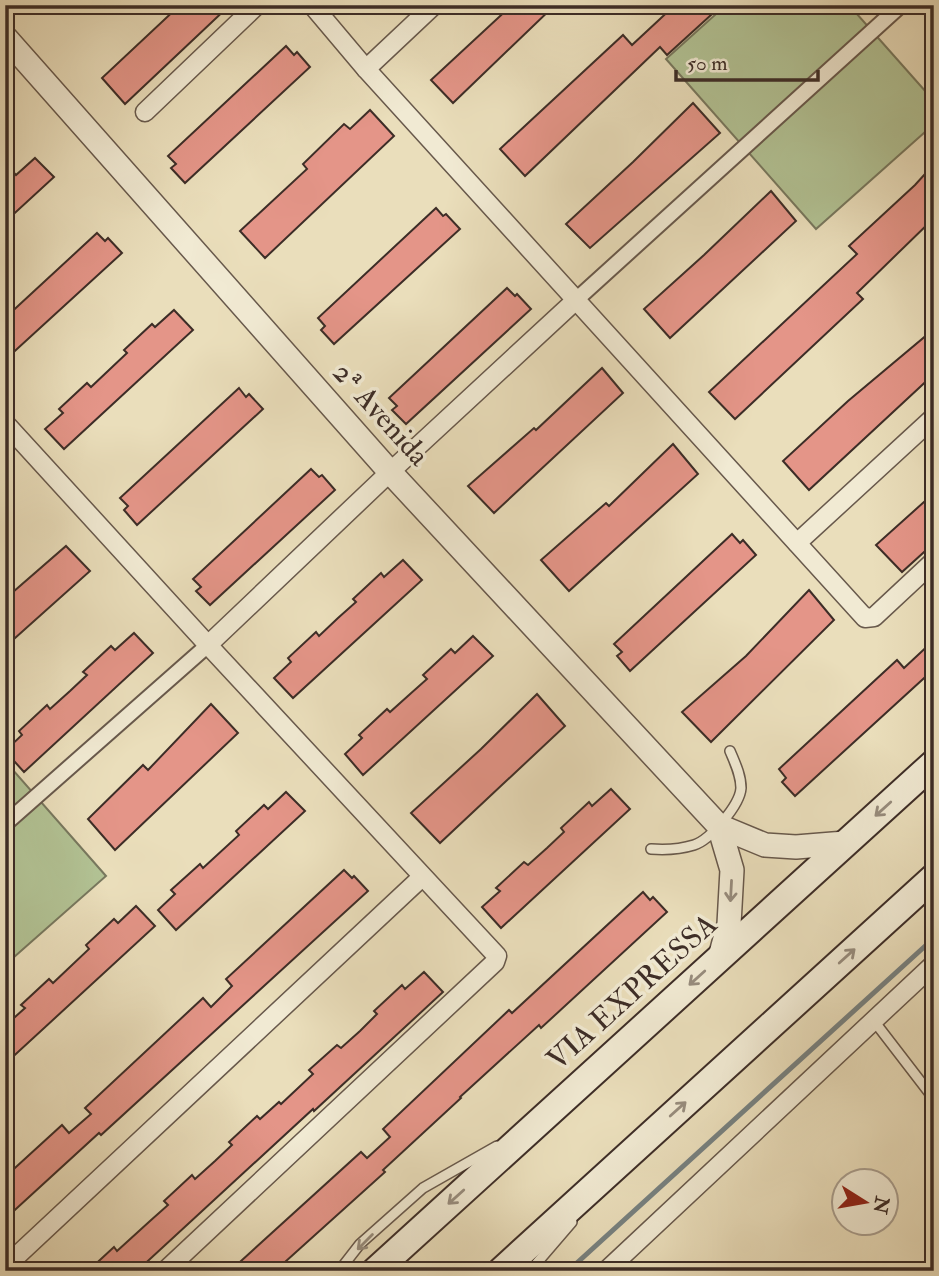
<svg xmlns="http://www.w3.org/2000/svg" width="939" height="1276" viewBox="0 0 939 1276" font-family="'IM FELL Double Pica',serif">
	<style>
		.green { fill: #b2c294; stroke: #78785e; stroke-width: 2 }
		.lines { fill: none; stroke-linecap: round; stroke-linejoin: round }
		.stream { stroke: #778180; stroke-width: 5 }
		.building { fill: #e49588; stroke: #3d2d27; stroke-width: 2 }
		.service-casing { stroke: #68594c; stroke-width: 12 }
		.pedestrian-casing { stroke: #68594c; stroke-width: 18 }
		.minor-casing { stroke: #68594c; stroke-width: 21 }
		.tertiary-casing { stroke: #68594c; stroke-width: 26 }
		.secondary-casing { stroke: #3d2d27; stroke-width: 30 }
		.service { stroke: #f1ead3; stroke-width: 9 }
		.pedestrian { stroke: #f1ead3; stroke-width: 14 }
		.minor { stroke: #f1ead3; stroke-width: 18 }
		.tertiary { stroke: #f1ead3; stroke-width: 23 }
		.secondary { stroke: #f1ead3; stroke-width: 26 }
		.oneway { stroke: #978c7d }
		.labels { text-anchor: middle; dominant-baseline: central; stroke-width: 7; stroke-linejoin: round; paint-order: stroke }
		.street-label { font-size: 30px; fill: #3d2d27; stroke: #f1ead3 }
	</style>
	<rect width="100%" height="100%" fill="#eadebb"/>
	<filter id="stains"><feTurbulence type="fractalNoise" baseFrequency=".00286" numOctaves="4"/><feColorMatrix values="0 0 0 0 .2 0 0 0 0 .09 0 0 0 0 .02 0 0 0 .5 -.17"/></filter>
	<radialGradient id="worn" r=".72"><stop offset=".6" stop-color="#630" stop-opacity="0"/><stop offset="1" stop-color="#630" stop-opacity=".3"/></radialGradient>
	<!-- green -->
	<g class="green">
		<polygon points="726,5 849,5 934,101 934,124 816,229 666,59"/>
		<polygon points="5,761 106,876 5,965"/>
	</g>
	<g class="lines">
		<!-- stream -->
		<polyline class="stream" points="568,1271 934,938"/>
	</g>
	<!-- building -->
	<g class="building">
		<polygon points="180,5 230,5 125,104 102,78"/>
		<polygon points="512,5 555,5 453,103 431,80"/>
		<polygon points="675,5 722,5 667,55 660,47 525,176 500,149 623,35 632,45"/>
		<polygon points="286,46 294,55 297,52 310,67 185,183 171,168 176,164 168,156"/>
		<polygon points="693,103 720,133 590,248 566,224 633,162"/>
		<polygon points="370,110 394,136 265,258 240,231 307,169 303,164 344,124 350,129"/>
		<polygon points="35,158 54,177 5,222 5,163 16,175"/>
		<polygon points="934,164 934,218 857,293 863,299 735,419 709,392 857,254 849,246 915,185"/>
		<polygon points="771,191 796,221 670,338 644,309 704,255"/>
		<polygon points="436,208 443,216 446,214 460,229 334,344 321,330 325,326 318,318"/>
		<polygon points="97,233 105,241 108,238 122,253 5,360 5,318"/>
		<polygon points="507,288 515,296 517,294 531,309 406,424 392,410 397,406 389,398"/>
		<polygon points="174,310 193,330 64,449 45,429 63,413 59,409 87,383 91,387 127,353 124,350 152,324 155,327"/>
		<polygon points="934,329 934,374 809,490 783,461 848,401"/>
		<polygon points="602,368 623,393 494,513 468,486 534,428 536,430"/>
		<polygon points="239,388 246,397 249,394 263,409 137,525 124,510 128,506 120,498"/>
		<polygon points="673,444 698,474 569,591 541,560 606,503 609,506"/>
		<polygon points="311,469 319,477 322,475 335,490 210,605 196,591 201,587 193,579"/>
		<polygon points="934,493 934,543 902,572 876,545"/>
		<polygon points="732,534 740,543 743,540 756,555 630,671 617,656 622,652 614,644"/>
		<polygon points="66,546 90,571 5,647 5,599"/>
		<polygon points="403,560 422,580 293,698 274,678 291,662 288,658 316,632 319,636 338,618 356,602 353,599 381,573 384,577"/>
		<polygon points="809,590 834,620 711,742 682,712 746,656"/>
		<polygon points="134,633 153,653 24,772 5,751 22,735 19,731 47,705 50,709 70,691 87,675 83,672 111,646 115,650"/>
		<polygon points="473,636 493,656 363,775 345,754 362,738 359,735 387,709 390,712 409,695 427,679 423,675 451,649 455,653"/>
		<polygon points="934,640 934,669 795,796 782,782 786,778 779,769 897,660 904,668"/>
		<polygon points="537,694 565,726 440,843 411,813 481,749"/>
		<polygon points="211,704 238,733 115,850 88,819 143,765 148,770"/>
		<polygon points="611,789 630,809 501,928 482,907 500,891 496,888 524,862 528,865 547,848 564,832 561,828 589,802 592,806"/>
		<polygon points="286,792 305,811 176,930 158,910 175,894 171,890 200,864 203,868 239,835 236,831 264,805 268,809"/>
		<polygon points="344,870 352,878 354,876 368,891 101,1135 99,1133 5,1219 5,1192 13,1185 5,1177 62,1125 69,1133 91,1114 85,1108 203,998 211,1007 232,986 226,979"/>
		<polygon points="643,892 650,900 653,897 667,912 541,1028 539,1025 460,1097 461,1098 383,1170 385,1172 275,1271 230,1271 361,1152 367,1158 390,1137 383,1129 509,1010 512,1013"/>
		<polygon points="136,906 155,926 5,1064 5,1026 25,1008 21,1005 49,979 53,983 89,949 86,945 114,919 118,923"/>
		<polygon points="424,972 443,992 314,1111 313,1109 137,1271 88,1271 114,1247 117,1251 150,1221 168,1205 164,1201 192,1175 195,1179 215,1161 232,1145 229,1142 257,1116 260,1119 279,1102 281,1104 313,1074 309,1070 337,1045 341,1048 360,1031 377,1014 374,1011 402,985 405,989"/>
	</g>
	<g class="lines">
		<!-- service casing -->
		<g class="service-casing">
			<g id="service">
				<path d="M651,849C664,850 681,849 694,845C710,840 740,805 741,788C741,775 735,763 730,751"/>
				<polyline points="874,1021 934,1099"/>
				<polyline points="339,1271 360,1244 423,1188 497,1146"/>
				<polyline points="530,1271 572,1222"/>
			</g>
		</g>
		<!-- pedestrian casing -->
		<g class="pedestrian-casing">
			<g id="pedestrian">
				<polyline points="576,300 901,5"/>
				<polyline points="5,824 208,645"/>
			</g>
		</g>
		<!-- minor casing -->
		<g class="minor-casing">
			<g id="minor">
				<polyline points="312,5 366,69 865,618 874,617 934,561"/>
				<polyline points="366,69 434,5"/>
				<polyline points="145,112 257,5"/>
				<polyline points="5,423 208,645 497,956 495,962 165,1271"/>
				<polyline points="797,543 934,417"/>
				<polyline points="208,645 390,472 576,300"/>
				<polyline points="5,1267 422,877"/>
				<polyline points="606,1271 934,964"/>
			</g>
		</g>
		<!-- tertiary casing -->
		<g class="tertiary-casing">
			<g id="tertiary">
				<polyline points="5,37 390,472 719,826 765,845 796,847 845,843"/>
				<polyline points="719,826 732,870 729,924 720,957"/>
			</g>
		</g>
		<!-- secondary casing -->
		<g class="secondary-casing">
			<g id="secondary">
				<polyline points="375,1271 934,763"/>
				<polyline points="501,1271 934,877"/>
			</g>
		</g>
		<!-- service -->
		<use href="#service" class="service"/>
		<!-- pedestrian -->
		<use href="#pedestrian" class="pedestrian"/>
		<!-- minor -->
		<use href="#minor" class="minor"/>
		<!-- tertiary -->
		<use href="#tertiary" class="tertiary"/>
		<!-- secondary -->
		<use href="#secondary" class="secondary"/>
	</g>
	<!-- one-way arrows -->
	<defs><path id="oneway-shaft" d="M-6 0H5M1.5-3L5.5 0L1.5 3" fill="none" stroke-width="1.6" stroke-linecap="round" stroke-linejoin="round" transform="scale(1.75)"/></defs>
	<g class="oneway">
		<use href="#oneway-shaft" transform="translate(883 809) rotate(138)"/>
		<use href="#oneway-shaft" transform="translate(731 891) rotate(93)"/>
		<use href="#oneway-shaft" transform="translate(847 956) rotate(-42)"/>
		<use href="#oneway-shaft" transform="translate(697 978) rotate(138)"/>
		<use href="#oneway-shaft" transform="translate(678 1109) rotate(-42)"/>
		<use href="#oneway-shaft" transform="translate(456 1197) rotate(138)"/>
		<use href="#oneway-shaft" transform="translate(365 1242) rotate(135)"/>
	</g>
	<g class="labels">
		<!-- street labels -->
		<g class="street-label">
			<text transform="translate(381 414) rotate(48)">2ª Avenida</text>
			<text transform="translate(632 992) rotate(-42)">VIA EXPRESSA</text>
		</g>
	</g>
	<!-- margin -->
	<rect width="939" height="1276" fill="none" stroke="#eadebb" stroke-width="28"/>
	<rect x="7" y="7" width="925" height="1262" fill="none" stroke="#3d2d27" stroke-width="3.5"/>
	<rect x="14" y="14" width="911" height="1248" fill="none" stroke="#3d2d27" stroke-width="2"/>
	<!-- north arrow -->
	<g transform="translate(865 1202) rotate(101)"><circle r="33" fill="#f1ead3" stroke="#a99e8e" stroke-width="2"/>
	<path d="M0-5L12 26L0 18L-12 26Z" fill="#8f2418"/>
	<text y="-10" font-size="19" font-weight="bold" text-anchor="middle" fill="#3d2d27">N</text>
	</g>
	<!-- scale -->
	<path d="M676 70v10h142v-10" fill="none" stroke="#3d2d27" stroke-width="3.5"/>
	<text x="687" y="70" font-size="21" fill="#3d2d27" stroke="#f1ead3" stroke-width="5" paint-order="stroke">50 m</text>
	<rect width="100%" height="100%" filter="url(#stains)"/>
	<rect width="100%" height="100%" fill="url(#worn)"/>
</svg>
